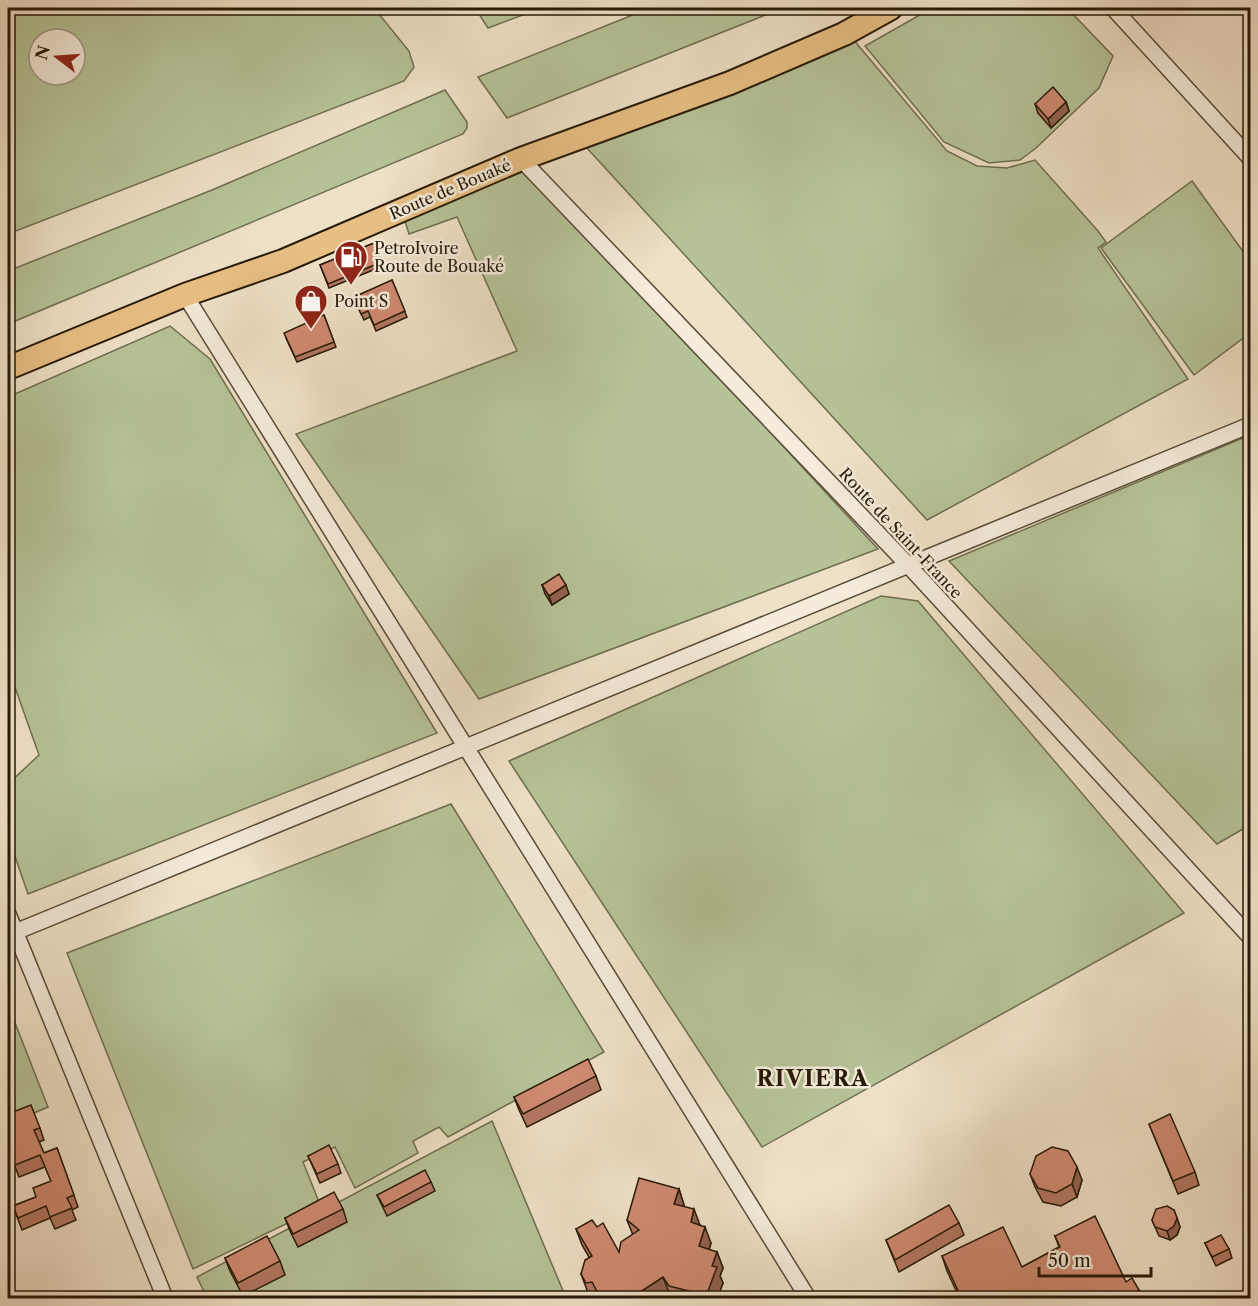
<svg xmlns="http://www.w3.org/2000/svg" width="1258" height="1306" viewBox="0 0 1258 1306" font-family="'Libre Caslon Text',serif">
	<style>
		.green { fill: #b6c398; stroke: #6e6e50; stroke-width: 1.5; fill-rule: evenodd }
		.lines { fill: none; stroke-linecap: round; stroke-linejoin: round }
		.minor-casing { stroke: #584b37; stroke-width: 18 }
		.highway-casing { stroke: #261907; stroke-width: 26 }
		.minor { stroke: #f5ecdb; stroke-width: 15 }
		.highway { stroke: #e8c084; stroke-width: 22 }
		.wall { fill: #b37762; stroke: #261907; stroke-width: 1.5 }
		.shaded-wall { fill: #926150; stroke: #261907; stroke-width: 1.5 }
		.building { fill: #d08a72; stroke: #261907; stroke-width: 1.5 }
		.labels { text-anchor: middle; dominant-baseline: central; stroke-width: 5; stroke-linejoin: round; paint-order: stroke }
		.street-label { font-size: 16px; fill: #261907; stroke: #f5ecdb }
		.poi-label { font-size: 16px; fill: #261907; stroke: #f5ecdb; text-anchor: start }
		.district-label { font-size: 22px; font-weight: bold; letter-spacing: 1.5px; fill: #261907; stroke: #f5ecdb }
	</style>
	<rect width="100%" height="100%" fill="#efe1c7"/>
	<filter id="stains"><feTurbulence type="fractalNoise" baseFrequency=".00333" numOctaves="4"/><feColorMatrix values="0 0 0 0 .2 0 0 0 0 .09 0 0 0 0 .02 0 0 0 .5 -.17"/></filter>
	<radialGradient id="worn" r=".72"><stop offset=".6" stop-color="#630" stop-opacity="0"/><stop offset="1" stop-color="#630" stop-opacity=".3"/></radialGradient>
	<!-- green -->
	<g class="green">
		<path d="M8,8H374L409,51L414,67L404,81L8,234ZM39,39H75V75H39Z"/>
		<polygon points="475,8 541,8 488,28"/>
		<polygon points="650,8 783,8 507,118 478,77"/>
		<polygon points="932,8 1067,8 1113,56 1099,88 1036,148 1020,160 989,163 944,142 865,46"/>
		<polygon points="852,38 947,151 977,166 1007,168 1035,160 1098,231 1106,242 1098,248 1188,379 927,520 586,147"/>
		<polygon points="445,90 467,122 467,128 463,134 8,324 8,271 212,190"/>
		<polygon points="520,161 878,549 479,699 296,434 517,351 457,217 409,234 402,212"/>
		<polygon points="1192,181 1250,261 1250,333 1194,375 1101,248"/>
		<polygon points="170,326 210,359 437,733 28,894 8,836 8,784 39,755 11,676 8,676 8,397"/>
		<polygon points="1250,435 1250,825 1217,844 949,561"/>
		<polygon points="881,596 918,601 1184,913 762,1147 509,761"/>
		<polygon points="451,804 604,1052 448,1137 439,1127 413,1141 418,1153 355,1188 335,1147 303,1162 321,1207 193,1269 67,953"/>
		<polygon points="8,1005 48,1107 8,1124"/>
		<polygon points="492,1121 566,1298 207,1298 197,1277"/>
	</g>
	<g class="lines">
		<!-- minor casing -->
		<g class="minor-casing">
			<g id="minor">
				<polyline points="1113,8 1250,158"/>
				<polyline points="521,159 909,566 1250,937"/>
				<polyline points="185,295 808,1298"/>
				<polyline points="8,914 165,1298"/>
				<polyline points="8,935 1250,425"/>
			</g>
		</g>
		<!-- highway casing -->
		<g class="highway-casing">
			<polyline id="highway" points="8,368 185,295 283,261 521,159 730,83 844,34 891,8"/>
		</g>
		<!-- minor -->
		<use href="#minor" class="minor"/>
		<!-- highway -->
		<use href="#highway" class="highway"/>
	</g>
	<!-- wall -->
	<g class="wall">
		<polygon points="1066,102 1069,111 1051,128 1038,113 1035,104"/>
		<polygon points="374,243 383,266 329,288 320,265"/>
		<polygon points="392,280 407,317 376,331 370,317 364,320 356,303"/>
		<polygon points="324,315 336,347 297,362 286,338"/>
		<polygon points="542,585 569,594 552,605 545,594"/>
		<polygon points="8,709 13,724 8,727"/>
		<polygon points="596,1076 601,1090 527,1127 519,1110 514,1097"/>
		<polygon points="8,1114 40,1128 44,1140 39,1142 44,1153 57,1148 78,1207 72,1210 76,1220 55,1229 50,1218 22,1230 13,1206 36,1197 51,1181 45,1167 19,1177 8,1148"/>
		<polygon points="1149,1124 1195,1172 1199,1185 1178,1194"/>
		<polygon points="308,1156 338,1164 341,1173 320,1183"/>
		<polygon points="1030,1174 1082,1180 1077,1197 1061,1206 1043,1202 1035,1187"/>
		<polygon points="431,1182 435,1191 387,1216 377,1195"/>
		<polygon points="679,1189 684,1205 684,1206 700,1225 711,1243 709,1250 717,1252 723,1268 720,1276 723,1283 717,1299 673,1299 669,1293 661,1299 591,1299 587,1290 581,1274 589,1257 582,1245 576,1229 597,1227 619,1252 633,1235 627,1220"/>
		<polygon points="343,1209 347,1222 298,1247 290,1231 285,1218"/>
		<polygon points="1174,1210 1180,1227 1177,1235 1170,1240 1159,1236 1152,1220"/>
		<polygon points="8,1211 13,1226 8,1229"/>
		<polygon points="959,1223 964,1235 899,1272 886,1240"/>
		<polygon points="1055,1236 1139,1290 1142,1299 960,1299 947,1271 942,1256 1022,1267 1059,1247"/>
		<polygon points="1205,1243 1229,1249 1232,1258 1216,1266"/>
		<polygon points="225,1258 280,1261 285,1275 243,1296 230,1271"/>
	</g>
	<!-- shaded-wall -->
	<g class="shaded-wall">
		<polygon points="1066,102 1069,111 1051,128 1048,119"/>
		<polygon points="566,585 569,594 552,605 549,596"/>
		<polygon points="1077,1167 1082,1180 1077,1197 1072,1184"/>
		<polygon points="679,1189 684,1205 680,1220 674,1204"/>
		<polygon points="694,1209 700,1225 697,1238 691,1222"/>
		<polygon points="1177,1218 1180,1227 1177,1235 1170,1240 1167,1231"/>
		<polygon points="705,1227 711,1243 705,1262 699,1246"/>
		<polygon points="717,1252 723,1268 720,1276 723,1283 717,1299 711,1299 708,1291 712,1266"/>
		<polygon points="663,1277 669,1293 661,1299 639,1299 637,1294"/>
	</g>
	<!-- building -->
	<g class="building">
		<polygon points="1053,87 1066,102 1048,119 1035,104"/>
		<polygon points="374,243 382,262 328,284 320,265"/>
		<polygon points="392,280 405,311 374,325 368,311 361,314 354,297"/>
		<polygon points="324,315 334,342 295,357 284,333"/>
		<polygon points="559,574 566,585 549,596 542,585"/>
		<polygon points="8,709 11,717 8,719"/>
		<polygon points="1251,828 1251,843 1246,829"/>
		<polygon points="588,1059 596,1076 523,1114 514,1097"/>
		<polygon points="31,1105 40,1128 34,1130 44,1153 57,1148 74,1195 67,1198 72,1208 50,1217 46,1206 18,1218 13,1206 36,1197 33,1188 51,1181 40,1155 15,1165 8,1147 8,1114"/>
		<polygon points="1170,1114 1195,1172 1173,1181 1149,1124"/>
		<polygon points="329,1145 338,1164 317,1174 308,1156"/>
		<polygon points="1052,1147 1068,1151 1077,1167 1072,1184 1056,1193 1038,1188 1030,1174 1036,1156"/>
		<polygon points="425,1170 431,1182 384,1207 377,1195"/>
		<polygon points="639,1178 679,1189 674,1204 694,1209 691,1222 705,1227 699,1246 717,1252 712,1266 717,1267 708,1291 701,1294 669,1286 663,1277 637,1294 640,1299 601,1299 592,1282 586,1283 581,1274 585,1260 592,1256 576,1229 592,1220 597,1227 603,1223 619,1252 621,1242 639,1230 627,1220"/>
		<polygon points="334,1192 343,1209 293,1234 285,1218"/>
		<polygon points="949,1205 959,1223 895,1260 886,1240"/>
		<polygon points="1167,1206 1174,1210 1177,1218 1174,1226 1167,1231 1155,1227 1152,1220 1156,1209"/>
		<polygon points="1095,1216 1126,1282 1132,1278 1139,1290 1123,1299 1074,1299 1072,1295 1065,1299 962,1299 942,1256 1003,1227 1022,1267 1060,1247 1055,1236"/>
		<polygon points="1221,1235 1229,1249 1212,1257 1205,1243"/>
		<polygon points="267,1236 280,1261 238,1283 225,1258"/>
	</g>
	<!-- icons -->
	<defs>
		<g id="fuel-pin" transform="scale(1.725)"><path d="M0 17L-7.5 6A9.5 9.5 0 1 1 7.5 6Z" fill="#8f2418" stroke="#f5ecdb"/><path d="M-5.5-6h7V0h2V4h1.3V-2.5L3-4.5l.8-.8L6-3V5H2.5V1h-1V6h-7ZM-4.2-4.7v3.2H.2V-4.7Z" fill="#fff"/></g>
		<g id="shop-pin" transform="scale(1.725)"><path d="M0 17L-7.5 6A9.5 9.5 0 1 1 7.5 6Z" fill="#8f2418" stroke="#f5ecdb"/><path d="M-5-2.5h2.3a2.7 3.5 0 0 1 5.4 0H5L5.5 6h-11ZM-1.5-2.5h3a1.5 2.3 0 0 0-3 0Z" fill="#fff"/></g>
	</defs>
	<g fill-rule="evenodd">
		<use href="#fuel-pin" x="351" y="257"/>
		<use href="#shop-pin" x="311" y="301"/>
	</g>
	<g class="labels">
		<!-- street labels -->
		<g class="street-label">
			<text transform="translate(450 189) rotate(-23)">Route de Bouaké</text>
			<text transform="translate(901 533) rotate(47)">Route de Saint-France</text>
		</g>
		<!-- poi labels -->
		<g class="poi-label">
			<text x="374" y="248">PetroIvoire<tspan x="374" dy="18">Route de Bouaké</tspan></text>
			<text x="334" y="301">Point S</text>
		</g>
		<!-- district labels -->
		<g class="district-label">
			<text x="813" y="1078">RIVIERA</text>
		</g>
	</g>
	<!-- margin -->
	<rect width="1258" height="1306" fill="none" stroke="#efe1c7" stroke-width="30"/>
	<rect x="9" y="9" width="1240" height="1288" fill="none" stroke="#261907" stroke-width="3"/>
	<rect x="15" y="15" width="1228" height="1276" fill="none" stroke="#261907" stroke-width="1.5"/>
	<!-- north arrow -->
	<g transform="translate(57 57) rotate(287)"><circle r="28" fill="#f5ecdb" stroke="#a29886" stroke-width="1.5"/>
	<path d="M0-4.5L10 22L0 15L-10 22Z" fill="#8f2418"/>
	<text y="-9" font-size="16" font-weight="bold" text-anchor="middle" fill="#261907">N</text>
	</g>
	<!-- scale -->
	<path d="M1039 1267v9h112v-9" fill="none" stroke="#261907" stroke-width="3"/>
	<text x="1048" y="1267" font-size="18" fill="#261907" stroke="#f5ecdb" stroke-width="4.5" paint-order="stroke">50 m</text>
	<rect width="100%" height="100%" filter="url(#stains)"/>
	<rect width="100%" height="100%" fill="url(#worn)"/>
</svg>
